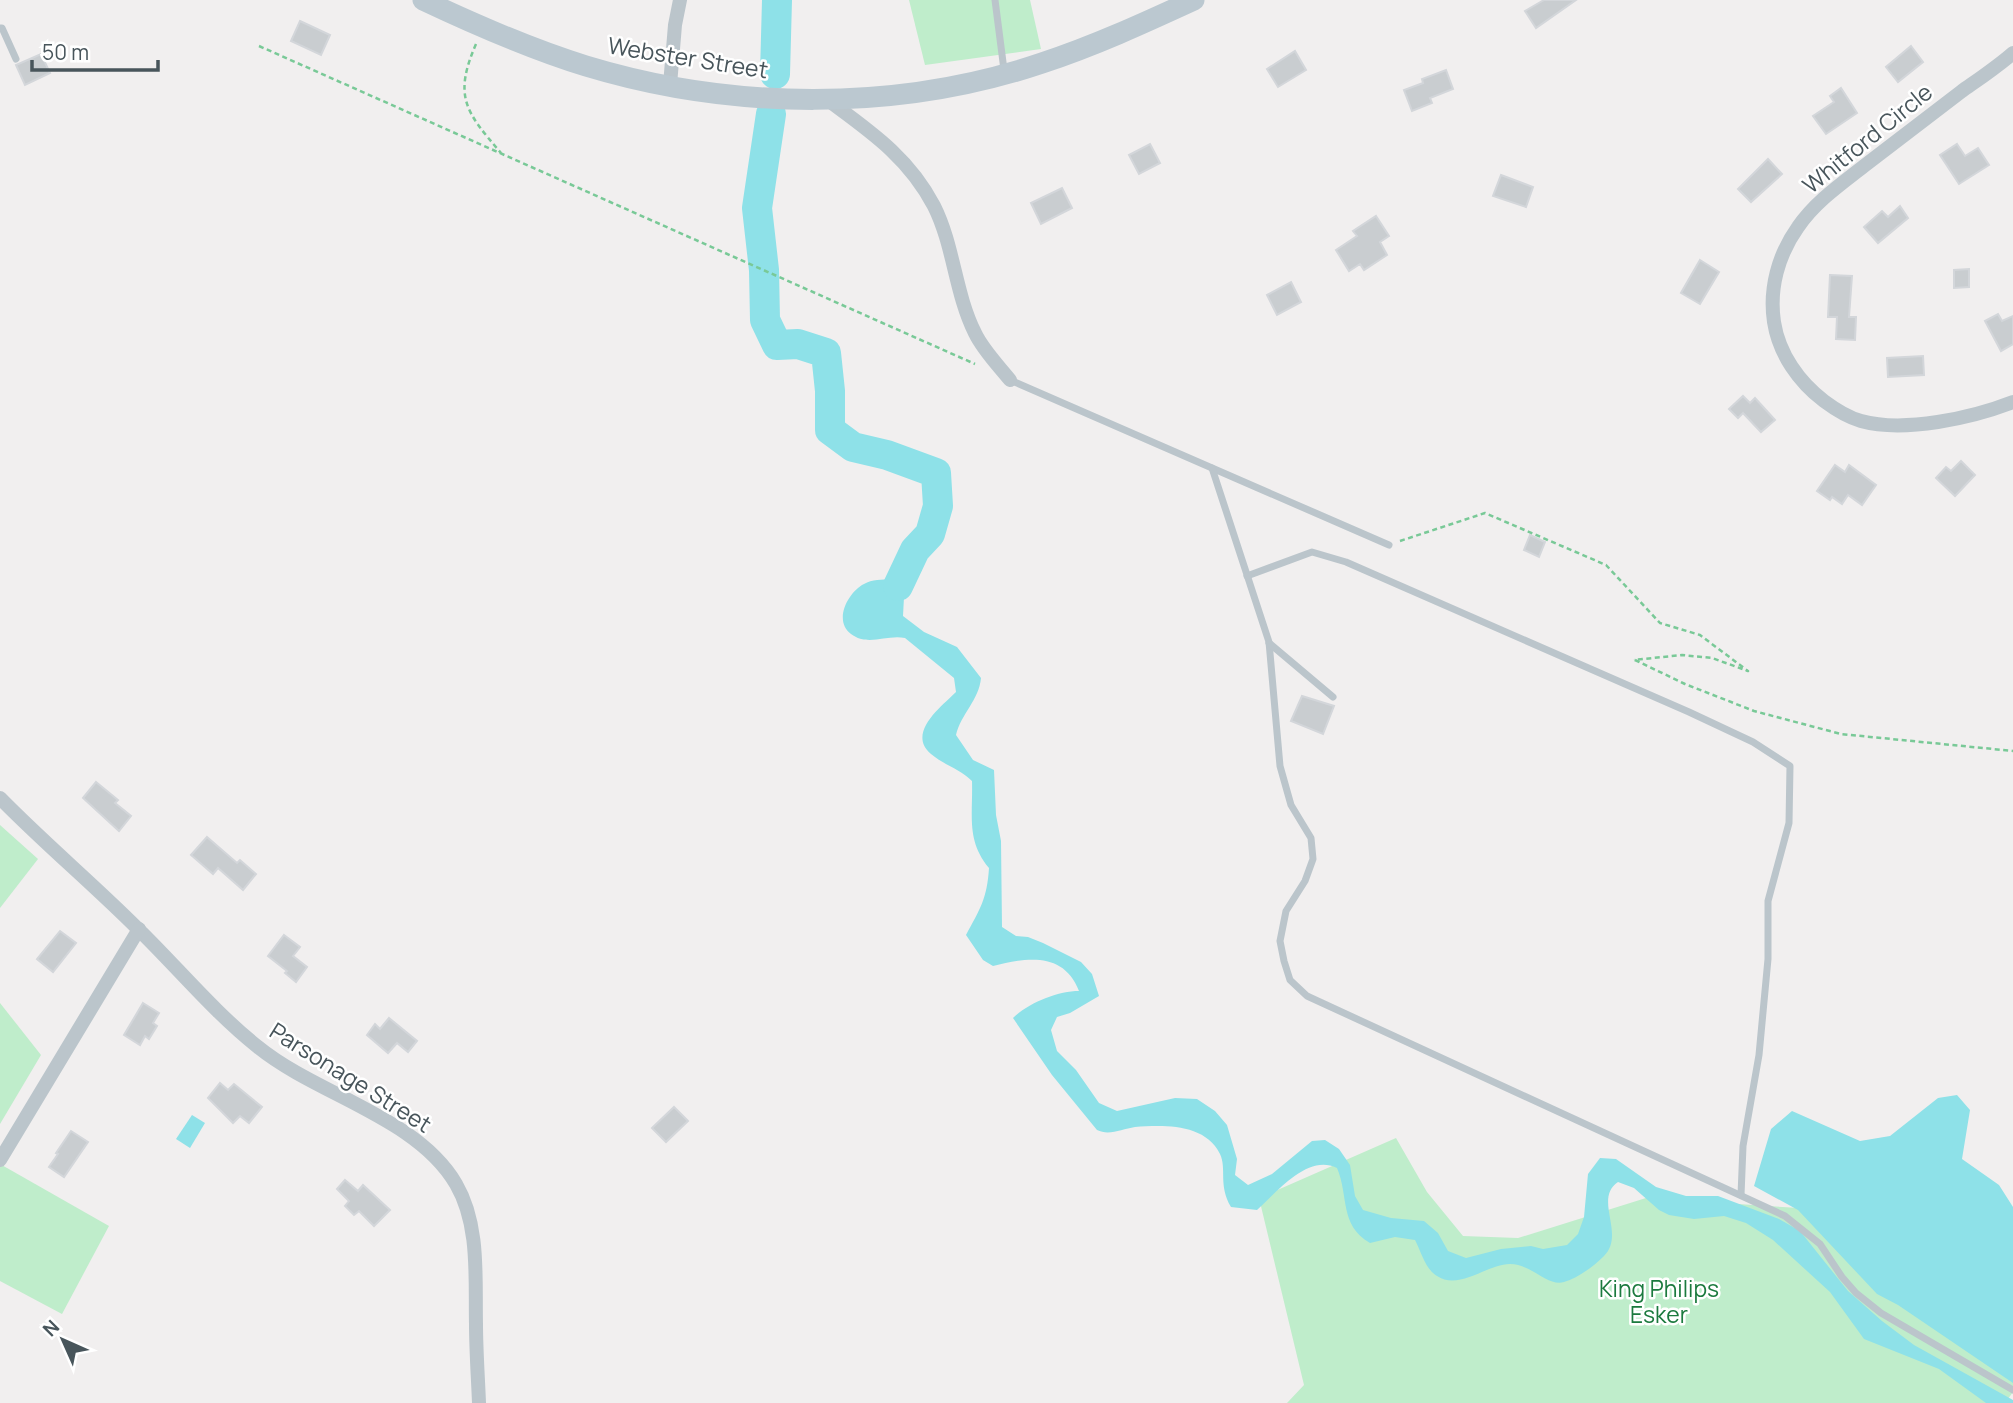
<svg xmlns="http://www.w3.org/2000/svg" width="2013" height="1403" viewBox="0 0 2013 1403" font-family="Manrope,sans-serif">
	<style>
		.green { fill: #bfedcb }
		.water { fill: #8ee1e8 }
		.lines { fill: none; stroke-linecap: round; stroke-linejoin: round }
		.river { stroke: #8ee1e8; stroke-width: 30 }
		.building { fill: #c9cdd0; stroke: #d3d6da; stroke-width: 2 }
		.path { stroke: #79c997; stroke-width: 2.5; stroke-dasharray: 5 3.5; stroke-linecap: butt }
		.lane { stroke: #bbc5cb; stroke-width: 7 }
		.street { stroke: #bbc5cb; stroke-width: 14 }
		.secondary { stroke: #bbc8d0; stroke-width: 21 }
		.labels { text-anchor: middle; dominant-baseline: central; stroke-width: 5; stroke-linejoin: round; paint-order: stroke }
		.street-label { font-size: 23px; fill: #48555b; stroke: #fff }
		.park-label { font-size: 23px; fill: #1b7a3e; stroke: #fff }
	</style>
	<rect width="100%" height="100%" fill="#f1efef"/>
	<!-- green -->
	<g class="green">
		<polygon points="909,0 1030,0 1041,49 925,65"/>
		<polygon points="0,825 38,859 0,908"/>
		<polygon points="0,1003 41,1055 0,1124"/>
		<polygon points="1396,1138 1427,1192 1463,1236 1518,1238 1646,1198 1799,1208 2013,1374 2013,1392 2005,1403 1287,1403 1304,1385 1259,1198"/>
		<polygon points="0,1164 109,1226 62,1314 0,1281"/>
	</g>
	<!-- water -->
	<g class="water">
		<path d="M915,550L922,570L904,597L903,616L924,632L957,647L981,678C979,700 961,714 956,735L973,760L994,770L996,815L1001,841L1002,927L1016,936L1028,937L1043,943L1081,962L1092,974L1099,996L1070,1013L1057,1017L1051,1030L1057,1051L1076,1070L1099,1103L1117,1111L1175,1098L1197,1099L1215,1111L1227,1125L1237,1159L1235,1175L1248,1185L1272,1174L1312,1141L1325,1140L1339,1149L1350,1165L1355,1196L1363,1210L1391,1218L1424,1221L1438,1233L1448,1251L1466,1258L1501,1249L1531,1246L1543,1249L1567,1245L1578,1234L1584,1217L1588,1174L1600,1158L1616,1159L1656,1187L1686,1196H1718L1779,1219L1800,1231L1848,1291L1882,1321L1914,1345L2013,1400V1403H1986L1939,1369L1864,1339L1830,1292L1773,1240L1746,1223L1724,1216L1694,1219L1669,1215L1659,1210L1634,1188L1618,1182C1593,1199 1626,1234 1604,1256C1594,1266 1578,1278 1564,1282C1548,1287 1531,1264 1510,1264C1487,1264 1459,1291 1437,1276C1425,1269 1421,1251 1415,1240L1395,1237L1370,1243C1339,1225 1349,1196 1337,1168C1308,1153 1277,1192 1257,1210L1231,1207C1218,1185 1227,1169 1220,1154C1205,1123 1163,1125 1135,1127C1122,1129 1109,1136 1097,1130L1052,1075L1013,1018C1028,1003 1058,991 1079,991C1064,952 1028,957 993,966L983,960L966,935C980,909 987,899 989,868C966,840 973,816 972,781C960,769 944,765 931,754C906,733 942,706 956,692L954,678L905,638C887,634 868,647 851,634C833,621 848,592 864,584C872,579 882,580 891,579Z"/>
		<polygon points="1957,1095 1970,1110 1962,1159 1999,1185 2013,1207 2013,1383 1898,1305 1877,1294 1798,1210 1754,1186 1771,1129 1792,1111 1860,1141 1890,1136 1938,1098"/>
		<polygon points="192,1115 205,1123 190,1148 176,1139"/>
	</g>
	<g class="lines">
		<!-- river -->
		<g class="river">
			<polyline points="775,74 777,0"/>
			<polyline points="771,114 757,208 764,270 765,320 777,345 798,344 826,353 830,391 830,430 853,447 887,455 936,473 938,506 930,534 915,550 898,586"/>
		</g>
	</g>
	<!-- building -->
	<g class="building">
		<polygon points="1544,0 1576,0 1536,28 1525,11"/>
		<polygon points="300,21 330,35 321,55 291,41"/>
		<polygon points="1911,46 1923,62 1898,82 1886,67"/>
		<polygon points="1295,51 1306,70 1278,87 1267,69"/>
		<polygon points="41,54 50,73 25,85 16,65"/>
		<polygon points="1446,70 1453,89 1430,98 1432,103 1412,111 1404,90 1423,83 1422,79"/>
		<polygon points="1841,88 1857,113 1826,134 1813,116 1834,102 1830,96"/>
		<polygon points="1150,144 1160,163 1139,174 1129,155"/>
		<polygon points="1957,144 1965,156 1978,148 1989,165 1959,184 1940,155"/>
		<polygon points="1768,159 1782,174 1751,202 1738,189"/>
		<polygon points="1501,175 1533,187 1526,207 1493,196"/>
		<polygon points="1062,188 1072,208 1041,224 1031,203"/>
		<polygon points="1900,206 1908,218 1878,243 1864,227 1882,211 1888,217"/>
		<polygon points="1376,216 1389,236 1380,242 1387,255 1364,270 1360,264 1349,271 1336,250 1357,236 1353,231"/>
		<polygon points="1700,260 1719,272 1700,304 1681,293"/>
		<polygon points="1969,269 1969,287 1954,288 1954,270"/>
		<polygon points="1830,275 1852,276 1849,317 1856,317 1855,340 1836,339 1837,317 1828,317"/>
		<polygon points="1291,282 1301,302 1277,315 1267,295"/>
		<polygon points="1998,314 2002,321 2013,316 2013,344 2001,351 1985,321"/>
		<polygon points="1923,356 1924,375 1888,377 1887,358"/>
		<polygon points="1743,396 1750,403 1755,398 1775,420 1761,432 1743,413 1738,418 1729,409"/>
		<polygon points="1961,461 1975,475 1955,496 1936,478 1946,467 1951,471"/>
		<polygon points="1835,465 1845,472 1849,465 1876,485 1862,505 1848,495 1842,504 1832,497 1830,500 1817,491"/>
		<polygon points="1530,535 1545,542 1539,557 1524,550"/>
		<polygon points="1302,696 1334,706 1323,734 1291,721"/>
		<polygon points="96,782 118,800 115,803 131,816 119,831 83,798"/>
		<polygon points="207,837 237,863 240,860 256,874 243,890 218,868 213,874 191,855"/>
		<polygon points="60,931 76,943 53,972 37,959"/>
		<polygon points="284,935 300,947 293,956 307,967 296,982 285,973 287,971 268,956"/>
		<polygon points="143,1003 159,1013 153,1023 157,1026 149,1039 145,1036 140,1045 124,1035"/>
		<polygon points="389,1018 417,1041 408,1052 397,1043 388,1053 367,1035 375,1024 380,1029"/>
		<polygon points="220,1083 228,1090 234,1084 262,1107 249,1123 240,1116 233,1123 208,1098"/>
		<polygon points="674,1107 688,1121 666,1142 652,1128"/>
		<polygon points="71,1131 88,1142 64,1177 49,1167 58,1154 56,1153"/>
		<polygon points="345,1180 358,1191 363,1185 390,1210 374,1226 359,1211 354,1215 345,1206 349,1201 337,1189"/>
	</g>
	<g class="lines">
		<!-- path -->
		<g class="path">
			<path d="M476,44C453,97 466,112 501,153"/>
			<polyline points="259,46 975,364"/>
			<polyline points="1400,541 1485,513 1606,565 1660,623 1700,635 1748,671 1712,658 1682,655 1634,660"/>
			<polyline points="1635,660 1685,684 1754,711 1841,734 2013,751"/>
		</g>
		<!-- lane -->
		<g class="lane">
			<polyline points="995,0 1004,70"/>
			<polyline points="0,28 2,28 16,59"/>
			<polyline points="1010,380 1389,545"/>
			<polyline points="1212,468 1269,642 1280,766 1291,805 1311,838 1313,859 1305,881 1286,911 1280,941 1284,961 1290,980 1307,996 1785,1216 1820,1244 1842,1277 1856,1293 1881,1313 2013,1390"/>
			<polyline points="1247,576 1312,552 1346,562 1689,712 1753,742 1790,766 1789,823 1768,901 1768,959 1759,1055 1743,1146 1741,1195"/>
			<polyline points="1269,643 1333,697"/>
		</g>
		<!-- street -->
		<g class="street">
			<path d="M2013,53C1997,67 1979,79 1962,91C1929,116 1897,141 1864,166C1841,184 1815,202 1798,227C1778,255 1769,289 1774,322C1779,354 1799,382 1824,401C1836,410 1847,417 1861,421C1904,433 1972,418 2013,402"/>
			<polyline points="670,85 675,25 680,0"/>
			<path d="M825,98C868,130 908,156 934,206C954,246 955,293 975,333C983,350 998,365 1010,380"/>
			<path d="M0,798C44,843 93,884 138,929C178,968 214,1012 258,1047C317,1095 417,1117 456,1184C480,1225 475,1278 476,1324C476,1350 478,1377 479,1403"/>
			<polyline points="0,1160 139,929"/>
		</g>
		<!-- secondary -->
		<path class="secondary" d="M423,0C476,25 530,49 586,66C731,110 897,112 1042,63C1094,46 1144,23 1194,0"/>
	</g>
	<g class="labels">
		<!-- street labels -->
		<g class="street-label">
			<text transform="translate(688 57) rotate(9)">Webster Street</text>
			<text transform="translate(1867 138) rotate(-39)">Whitford Circle</text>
			<text transform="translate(351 1077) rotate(32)">Parsonage Street</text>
		</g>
		<!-- park labels -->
		<g class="park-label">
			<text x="1659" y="1288">King Philips<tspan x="1659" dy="26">Esker</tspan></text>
		</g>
	</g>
	<!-- north arrow -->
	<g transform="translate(63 1340) rotate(315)" stroke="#ffffff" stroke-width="5" paint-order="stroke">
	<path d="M0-5L12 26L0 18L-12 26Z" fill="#48555b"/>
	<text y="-10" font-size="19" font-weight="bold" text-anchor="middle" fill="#48555b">N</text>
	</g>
	<!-- scale -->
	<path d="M32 60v10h126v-10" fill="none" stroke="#48555b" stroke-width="3.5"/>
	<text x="42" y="60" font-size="21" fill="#48555b" stroke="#ffffff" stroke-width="5" paint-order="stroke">50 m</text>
</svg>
